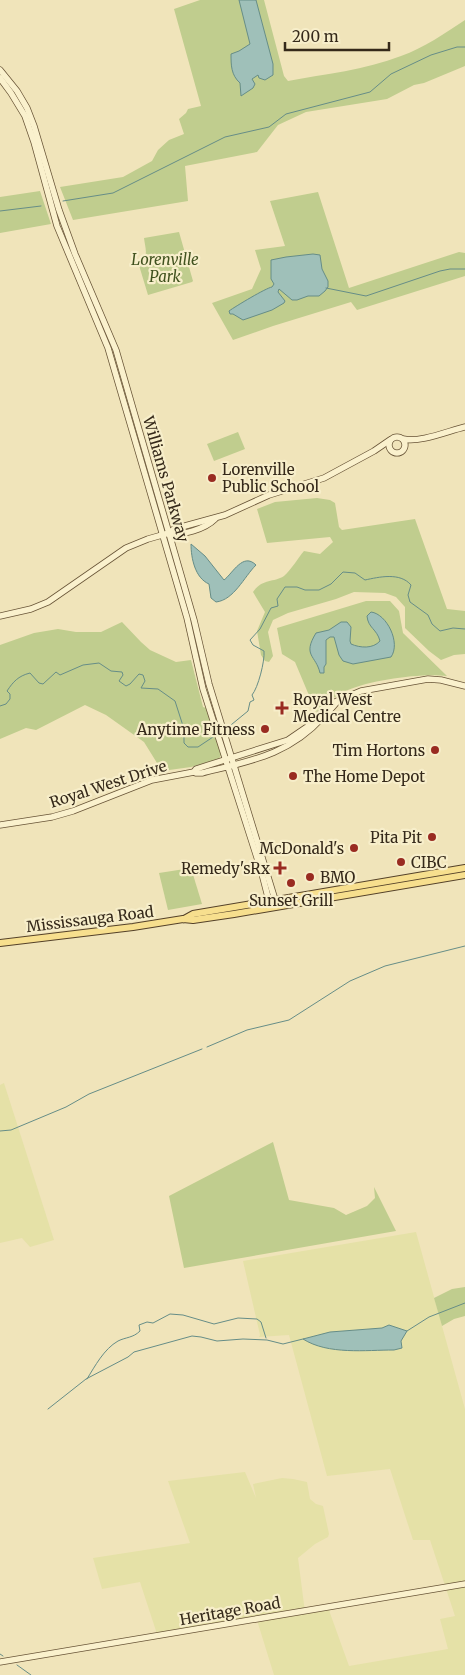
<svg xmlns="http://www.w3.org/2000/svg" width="465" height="1675" viewBox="0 0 465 1675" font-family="Merriweather,serif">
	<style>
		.farmland { fill: #e5e1a7; fill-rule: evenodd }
		.green { fill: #c0cd8e }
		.water { fill: #9fc0b9; stroke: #668d87 }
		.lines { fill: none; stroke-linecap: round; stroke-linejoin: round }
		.stream { stroke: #668d87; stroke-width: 1 }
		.secondary-casing { stroke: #685437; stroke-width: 7 }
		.primary-casing { stroke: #544129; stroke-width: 8 }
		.secondary { stroke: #faf1cd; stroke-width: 5.5 }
		.primary { stroke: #f7df8e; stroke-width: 6 }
		.poi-dot { fill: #992b21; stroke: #f7eeca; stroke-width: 2 }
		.labels { text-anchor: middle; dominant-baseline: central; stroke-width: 4.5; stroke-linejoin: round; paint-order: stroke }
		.park-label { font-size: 15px; font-style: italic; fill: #41521f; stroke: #f7eeca }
		.poi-label { font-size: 15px; fill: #35291a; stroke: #f7eeca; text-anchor: start }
		.street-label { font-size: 15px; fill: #35291a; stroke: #f7eeca }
	</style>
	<rect width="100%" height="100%" fill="#f0e4ba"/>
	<!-- farmland -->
	<g class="farmland">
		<polygon points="4,1083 54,1240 30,1247 22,1238 0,1243 0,1085"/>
		<path d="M416,1232L465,1409V1675H274L256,1617L157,1634L140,1582L102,1589L93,1558L190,1543L168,1481L245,1472L256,1498L253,1484L282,1478L293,1479L307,1482L310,1499L316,1504L323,1506L329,1534L328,1537L315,1544L298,1558L305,1612L329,1608L330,1613L349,1666L448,1649L440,1619L455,1616L430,1540H413L390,1469L327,1476L289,1335L259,1337L260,1335L243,1261ZM389,1325L392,1327L401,1341L402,1348L394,1350H338L304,1339L330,1332L382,1328Z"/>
	</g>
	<!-- green -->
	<g class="green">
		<path d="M200,0H264L284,76L288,81C325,74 365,70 401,56C424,48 445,33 465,20V66L424,83L414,85L387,99L306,112L278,125L257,152L185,166L188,201L73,220L60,187L123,177L152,161L158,150L169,140L184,134L179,119L186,113L188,109L201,106L174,9Z"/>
		<polygon points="40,191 51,224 0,233 0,197"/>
		<polygon points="318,192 349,288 459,252 465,253 465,276 357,310 351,302 273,326 233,340 212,303 252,289 261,269 255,250 285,246 270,201"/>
		<path d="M179,232L193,281L192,282L148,295L138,262C150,258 145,248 144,238Z"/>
		<polygon points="238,432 245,449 214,461 207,444"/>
		<path d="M317,498L330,500L335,503L339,527L342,530L415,519L447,609L465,611V654L454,655L441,660L429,651L405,628V607L396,597L385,593L354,592L336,599L288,613L273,620L268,632L273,656L269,662L265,661L261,655L257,631L265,612L253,592C263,578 273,583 284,576C291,570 298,558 304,551L320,554L333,542L330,537L267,543L257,509L275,502Z"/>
		<path d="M366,601H390L399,611L403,633L447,676C421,673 372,680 348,690C336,695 326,703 316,712L295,662L282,654L277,628Z"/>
		<polygon points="122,622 141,642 150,650 176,662 191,660 203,707 206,708 221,755 219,759 191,767 162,771 144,742 106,715 85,705 36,730 26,728 0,739 0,645 34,633 58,629 76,632 101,632"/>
		<polygon points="191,868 202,904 168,910 159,873"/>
		<polygon points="273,1142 289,1200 334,1208 346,1215 367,1206 375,1198 374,1187 396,1231 184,1268 169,1196"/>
		<polygon points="465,1287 465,1316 454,1319 442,1326 434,1298 452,1289"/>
	</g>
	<!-- water -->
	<g class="water">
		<path d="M239,0H256L273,64V75L265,80L259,78L258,75L252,79L255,84L253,88L241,96L240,83C231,75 231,65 231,54L239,51L250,44Z"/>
		<path d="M313,254L320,255L322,269L328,281V287L325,291L319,296H308L297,300H292L279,289L278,292L285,301L284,303L272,310L243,320L233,314H230L229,311C236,306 266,288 272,287L274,284L271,279V260L286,257Z"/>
		<path d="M191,544L205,556L224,580C233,573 243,552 256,565C244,577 234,600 216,602L211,598L209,584C195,578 191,558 191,544Z"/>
		<path d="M371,612C387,614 401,643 391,657L353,664L343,661L339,655L334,637H330L326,640V664L324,667V673H320C316,655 302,656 316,633L329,630L341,622H347L351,627L350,641L351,644C360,648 373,649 380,641C377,629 368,628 367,616Z"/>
		<path d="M389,1325L407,1331L401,1341L402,1348L394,1350C366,1350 328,1355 303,1339L330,1332L382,1328Z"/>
	</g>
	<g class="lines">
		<!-- stream -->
		<g class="stream">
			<polyline points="63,201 113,193 225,137 269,127 286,114 370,92 391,74 431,55 457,47 465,47"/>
			<polyline points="0,211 41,206"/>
			<polyline points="326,288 366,296 440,271 450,269 465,269"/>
			<path d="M0,706L6,704L10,699V694L7,691C13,682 18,676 30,673L39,683L43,684L56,672L60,675L83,665L99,663L111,671L122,672L123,675L119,681L126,686L130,684L139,674L143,675L145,681L141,688L158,689L175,701L184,729V743L188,747H198L216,735"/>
			<path d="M226,729L248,711L250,702L254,700L252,695C258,688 265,661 264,651L253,645L250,640L260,629L271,608L278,606L277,599L285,587H297L305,590H319L331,584L343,572L355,573L365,580C379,577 400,572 411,585L408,595L410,602L428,615L432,624L440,631L453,628L465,629"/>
			<polyline points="207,1047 247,1030 289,1020 350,981 385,966 465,946"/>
			<polyline points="0,1131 11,1130 66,1107 89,1094 202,1049"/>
			<polyline points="407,1331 429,1317 465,1303"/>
			<path d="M87,1379C95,1366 104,1349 118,1341C126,1337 133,1338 140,1331L139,1325L147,1322L153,1323L170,1314L183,1315L214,1324L238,1318L257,1319L261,1322L266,1338"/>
			<polyline points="48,1409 86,1379 128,1357 134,1352 192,1336 201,1337 217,1341 243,1339 267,1340 283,1344 303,1339"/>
			<polyline points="0,1654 3,1656"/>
			<polyline points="17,1665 31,1675"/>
		</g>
		<!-- secondary casing -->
		<g class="secondary-casing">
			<g id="secondary">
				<polyline points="0,70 17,91 27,108 34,126 59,210 75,254 116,350 194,620 209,684 276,903"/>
				<polyline points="0,78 11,93 25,116 34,142 57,226 108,348 187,618 203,689 261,870 270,905"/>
				<circle cx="397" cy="445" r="8"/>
				<path d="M403,439C420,443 448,431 465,427"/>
				<path d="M169,533C182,536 205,529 215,519"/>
				<polyline points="0,616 31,609 48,602 126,548 148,539 169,533 174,529 225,515 269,495 324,478 374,451 390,440"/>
				<polyline points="194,772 196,769 288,740 307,727 330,704 361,691 428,679 441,680 465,686"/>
				<path d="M0,825L52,817L73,811L152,780L194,772L196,773H202C250,761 289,755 323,717C327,713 332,708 336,703"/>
				<polyline points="0,1662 465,1584"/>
			</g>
		</g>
		<!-- primary casing -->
		<g class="primary-casing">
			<g id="primary">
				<polyline points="184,919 193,914 465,868"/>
				<polyline points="0,943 133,927 183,919 193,920 234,914 465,875"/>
			</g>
		</g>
		<!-- secondary -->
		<use href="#secondary" class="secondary"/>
		<!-- primary -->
		<use href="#primary" class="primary"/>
	</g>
	<!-- markers -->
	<g class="poi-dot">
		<circle cx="212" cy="478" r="5"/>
		<path d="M279.5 700.5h5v5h5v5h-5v5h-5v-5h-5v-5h5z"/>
		<circle cx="265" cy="729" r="5"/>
		<circle cx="435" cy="750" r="5"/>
		<circle cx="293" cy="776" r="5"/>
		<circle cx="432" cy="837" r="5"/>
		<circle cx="354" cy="848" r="5"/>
		<circle cx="401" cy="862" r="5"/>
		<path d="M277.5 860.5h5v5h5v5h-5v5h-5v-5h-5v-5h5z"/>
		<circle cx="310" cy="877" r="5"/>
		<circle cx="291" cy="883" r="5"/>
	</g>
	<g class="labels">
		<!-- park labels -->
		<g class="park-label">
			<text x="165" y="259">Lorenville<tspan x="165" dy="17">Park</tspan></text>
		</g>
		<!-- poi labels -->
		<g class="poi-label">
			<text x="222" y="469">Lorenville<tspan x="222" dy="17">Public School</tspan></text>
			<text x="293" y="699">Royal West<tspan x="293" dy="17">Medical Centre</tspan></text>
			<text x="255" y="729" text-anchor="end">Anytime Fitness</text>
			<text x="425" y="750" text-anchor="end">Tim Hortons</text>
			<text x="303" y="776">The Home Depot</text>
			<text x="422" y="837" text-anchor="end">Pita Pit</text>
			<text x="344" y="848" text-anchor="end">McDonald's</text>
			<text x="411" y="862">CIBC</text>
			<text x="270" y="868" text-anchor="end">Remedy'sRx</text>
			<text x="320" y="877">BMO</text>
			<text x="291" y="900" text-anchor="middle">Sunset Grill</text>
		</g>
		<!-- street labels -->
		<g class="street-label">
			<text transform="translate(166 479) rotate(74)">Williams Parkway</text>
			<text transform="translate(108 784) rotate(-18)">Royal West Drive</text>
			<text transform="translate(90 919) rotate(-7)">Mississauga Road</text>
			<text transform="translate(230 1611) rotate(-10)">Heritage Road</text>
		</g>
	</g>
	<!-- scale -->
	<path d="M285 42v8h104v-8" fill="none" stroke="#35291a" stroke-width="2.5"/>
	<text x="292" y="42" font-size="15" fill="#35291a" stroke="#f7eeca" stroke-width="4" paint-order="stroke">200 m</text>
</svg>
